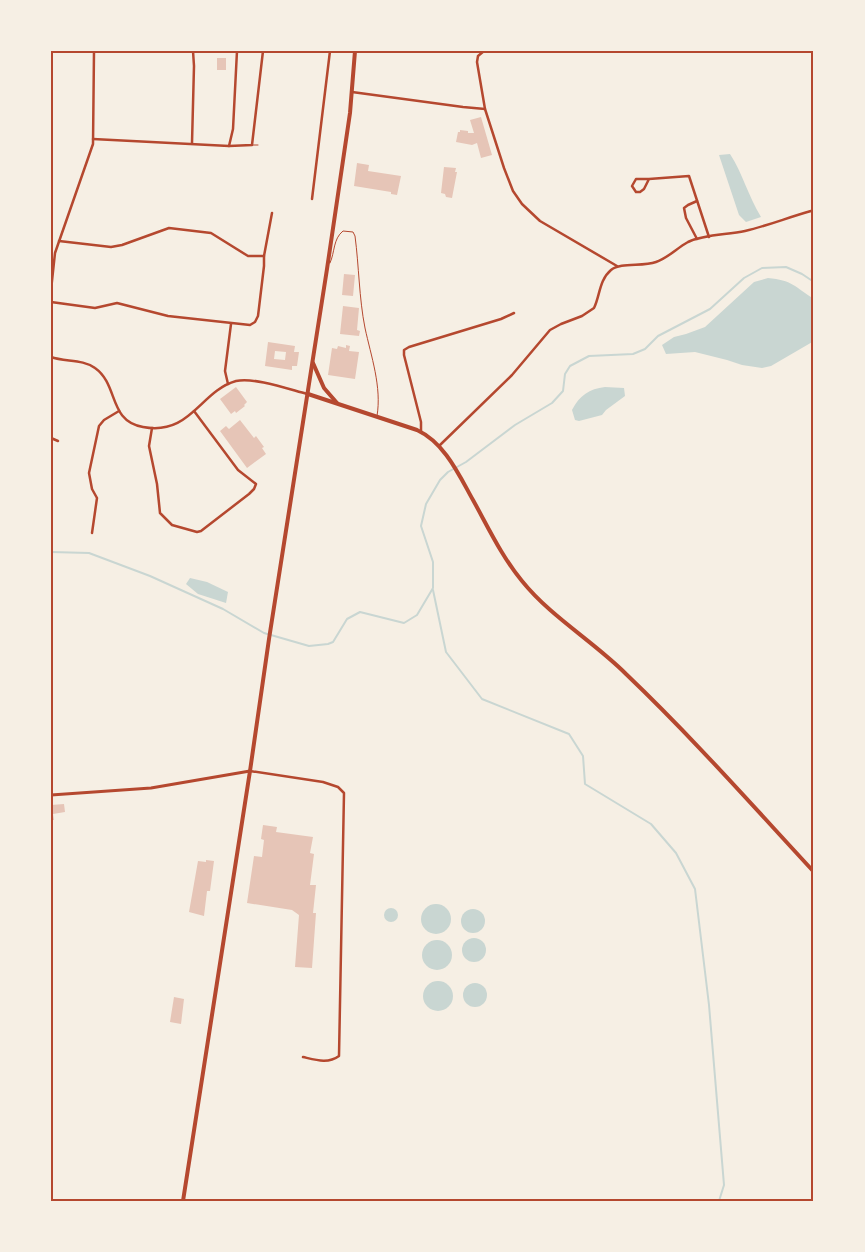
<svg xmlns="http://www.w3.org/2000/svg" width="865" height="1252" viewBox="0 0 865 1252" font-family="Poppins,sans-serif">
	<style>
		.water { fill: #c9d6d2 }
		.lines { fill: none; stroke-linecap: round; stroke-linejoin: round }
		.stream { stroke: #c9d6d2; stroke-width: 2 }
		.building { fill: #e6c5b7; fill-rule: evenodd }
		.service { stroke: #b5482f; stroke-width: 1 }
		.minor { stroke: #b5482f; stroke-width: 2.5 }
		.tertiary { stroke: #b5482f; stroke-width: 3 }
		.secondary { stroke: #b5482f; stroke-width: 4 }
		.primary { stroke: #b5482f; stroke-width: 4 }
		.neatline { fill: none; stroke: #b5482f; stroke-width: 2 }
	</style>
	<rect width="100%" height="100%" fill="#f6efe4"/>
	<!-- water -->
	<g class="water">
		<path d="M730,154C743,174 748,196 761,217L746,222L739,215L719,155Z"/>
		<path d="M768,278C792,280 795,287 814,299V341L771,366L762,368L742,365L727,360L695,352L666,354L662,345L674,337L686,334L705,327L754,282Z"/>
		<path d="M605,387L624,388L625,396L606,410L602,415L579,421L575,420L572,410C580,395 589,389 605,387Z"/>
		<polygon points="190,578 207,582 228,592 226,603 198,594 186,584"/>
		<circle cx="436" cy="919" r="15"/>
		<circle cx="391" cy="915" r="7"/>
		<circle cx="473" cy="921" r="12"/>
		<circle cx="474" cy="950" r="12"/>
		<circle cx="437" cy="955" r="15"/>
		<circle cx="438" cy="996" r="15"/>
		<circle cx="475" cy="995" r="12"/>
	</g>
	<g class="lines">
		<!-- stream -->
		<g class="stream">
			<polyline points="51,552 89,553 150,576 223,609 264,633 309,646 328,644 333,642 347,619 360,612 404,623 417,615 433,588 433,562 421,526 426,504 440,480 448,472 466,462 515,425 552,403 563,391 565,374 570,366 589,356 633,354 645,349 658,336 710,309 744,278 762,268 786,267 802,274 814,282"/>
			<polyline points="433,590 446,652 482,699 569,734 583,756 585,784 651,824 676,853 695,889 709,1005 724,1185 719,1201"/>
		</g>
	</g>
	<!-- building -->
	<g class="building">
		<rect x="217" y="58" width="9" height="12"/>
		<polygon points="481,117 492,155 481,158 477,143 472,145 456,142 458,132 460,132 460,130 468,131 468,133 474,133 470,120"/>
		<polygon points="357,163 369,165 368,171 401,176 397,195 391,194 391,192 354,186"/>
		<polygon points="444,167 456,168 455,172 457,172 452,198 446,197 445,194 441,193"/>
		<polygon points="344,274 355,275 353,296 342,295"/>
		<polygon points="343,306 359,308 357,330 360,331 359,336 340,334"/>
		<path d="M268,342L295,346L294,352H299L297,366H292V370L265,366ZM275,351L286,352L285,360L274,359Z"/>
		<polygon points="346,345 350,346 349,351 359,352 355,379 328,375 332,348 337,349 338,346 346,348"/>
		<polygon points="236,387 247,402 244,405 245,406 236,413 235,411 231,414 220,399"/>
		<polygon points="240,420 254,438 256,436 264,447 262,448 266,454 247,468 220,431 226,426 229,429"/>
		<polygon points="64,804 65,812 53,814 54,820 51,820 51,805"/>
		<polygon points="263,825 277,827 276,832 313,837 310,853 314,854 310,885 316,885 313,913 316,913 312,968 295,967 299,915 292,910 247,903 254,856 262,857 264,840 261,839"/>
		<polygon points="206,860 214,861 210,891 207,891 204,916 189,912 198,861 206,862"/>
		<polygon points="174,997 184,999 181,1024 170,1022"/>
	</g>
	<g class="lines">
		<!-- service -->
		<g class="service">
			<polyline points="252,145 258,145"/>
			<path d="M330,263C335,252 333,239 343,231L353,232L355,236C359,266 359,298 365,328C371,356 382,387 377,416"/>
		</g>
		<!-- minor -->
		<g class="minor">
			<polyline points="484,51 478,56 477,62 485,109 504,168 513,191 522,204 540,221 617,266"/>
			<polyline points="352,92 463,107 485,109"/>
			<polyline points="93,139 229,146 233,129 237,51"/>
			<polyline points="192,143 194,66 193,51"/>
			<polyline points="229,146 252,145 263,51"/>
			<polyline points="649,179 636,179 632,186 636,192 640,192 644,189 649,179 689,176 709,237"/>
			<polyline points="312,199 330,51"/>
			<polyline points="697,239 686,218 684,208 688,205 697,201"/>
			<polyline points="59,241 111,247 122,245 169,228 211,233 248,256 264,256 272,213"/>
			<polyline points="51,290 55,253 93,144 94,51"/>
			<polyline points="51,302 95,308 117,303 168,316 250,325 255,322 258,316 264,266 264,256"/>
			<path d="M51,357C65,362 83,359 95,368C119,385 108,421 143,427C191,436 200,391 236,381C254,377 288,389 307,394"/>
			<polyline points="228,384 225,371 231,324"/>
			<polyline points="152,428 149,446 157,484 160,513 172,525 197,532 201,531 249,494 254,489 256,484 238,470 194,411"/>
			<polyline points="421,432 421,422 404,355 404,350 409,347 501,319 514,313"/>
			<polyline points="51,438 58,441"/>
			<path d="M439,446L512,375L550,330L561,324L582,316L594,308C600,296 599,280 611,270C621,262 642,267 656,262C668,258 677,248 688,242C705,234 727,235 745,231C767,226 789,217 811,211"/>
			<polyline points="92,533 97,498 92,489 89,473 99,426 104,420 119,411"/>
			<path d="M250,771L323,782L338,787L344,793L339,1056C328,1064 316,1060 303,1057"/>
		</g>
		<!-- tertiary -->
		<polyline class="tertiary" points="51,795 151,788 250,771"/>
		<!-- secondary -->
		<g class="secondary">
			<polyline points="313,363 324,388 337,403"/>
			<path d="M308,394L417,430C445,443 459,475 473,500C488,527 502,557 522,581C551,617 593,641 626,674C692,737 752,805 814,872"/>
		</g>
		<!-- primary -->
		<polyline class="primary" points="183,1201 250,771 269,639 327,269 350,113 355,51"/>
	</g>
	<!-- border -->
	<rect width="865" height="1252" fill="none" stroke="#f6efe4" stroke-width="105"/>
	<rect x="52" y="52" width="760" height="1148" class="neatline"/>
</svg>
